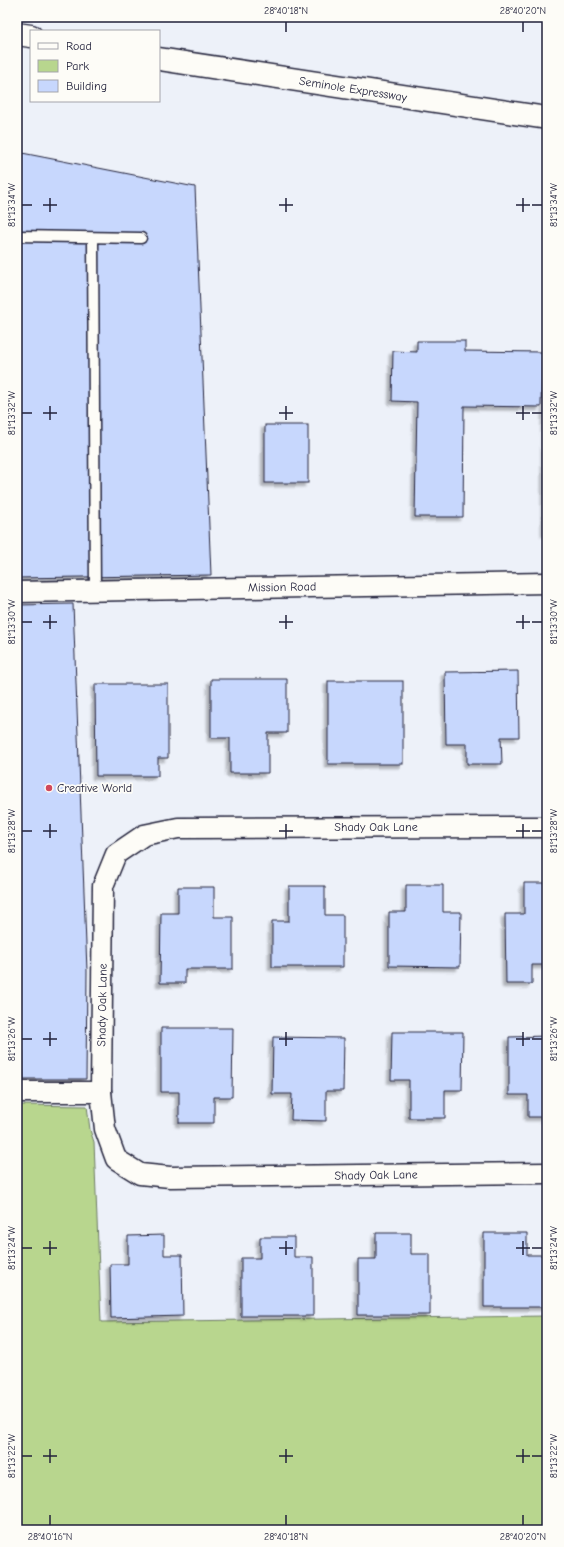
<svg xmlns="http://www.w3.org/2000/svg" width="564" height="1547" viewBox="0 0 564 1547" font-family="'Comic Neue',sans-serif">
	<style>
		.green { fill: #b8d68e; stroke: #6d7c64 }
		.building { fill: #c7d7fd; stroke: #22223b; filter: url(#shadow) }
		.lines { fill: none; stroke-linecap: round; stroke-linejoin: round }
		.lane-casing { stroke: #22223b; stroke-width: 13 }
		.street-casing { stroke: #22223b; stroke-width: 23 }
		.highway-casing { stroke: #22223b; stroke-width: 25 }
		.lane { stroke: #fdfcf7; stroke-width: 10 }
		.street { stroke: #fdfcf7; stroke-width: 20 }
		.highway { stroke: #fdfcf7; stroke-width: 22 }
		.ticks { fill: none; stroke: #22223b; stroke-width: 1.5 }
		.poi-dot { fill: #d1495b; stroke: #fdfcf7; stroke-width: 1.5 }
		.labels { text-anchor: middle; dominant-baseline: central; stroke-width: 3.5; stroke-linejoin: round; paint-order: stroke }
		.street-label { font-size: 12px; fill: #22223b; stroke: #fdfcf7 }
		.poi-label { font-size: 12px; fill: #22223b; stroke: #fdfcf7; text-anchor: start }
		.neatline { fill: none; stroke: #22223b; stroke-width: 1.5 }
		.ticks-label { font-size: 10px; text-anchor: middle; fill: #22223b }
	</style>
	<defs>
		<filter id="shadow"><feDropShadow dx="-3.5" dy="3.5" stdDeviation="1" flood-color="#0004"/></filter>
	</defs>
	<rect width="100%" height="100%" fill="#edf1f9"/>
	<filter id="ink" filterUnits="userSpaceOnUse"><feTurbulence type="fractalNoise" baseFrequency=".025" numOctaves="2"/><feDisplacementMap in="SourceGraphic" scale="8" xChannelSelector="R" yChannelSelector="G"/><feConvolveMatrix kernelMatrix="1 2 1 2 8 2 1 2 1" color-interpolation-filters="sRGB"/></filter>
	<g filter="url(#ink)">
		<!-- green -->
		<polygon class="green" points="17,1105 87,1106 90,1130 94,1142 101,1322 547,1316 547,1530 17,1530"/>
		<!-- building -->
		<g class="building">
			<polygon points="17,152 195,187 211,575 17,578"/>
			<polygon points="417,341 465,341 465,351 542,352 541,407 464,406 463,517 415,517 417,402 392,401 393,351 417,352"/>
			<rect x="545" y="351" width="2" height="182"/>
			<rect x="265" y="425" width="43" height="58"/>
			<polygon points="73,604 87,971 86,1079 17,1079 17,605"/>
			<polygon points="518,671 519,737 501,737 502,764 467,764 467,744 446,744 445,672"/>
			<polygon points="211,679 287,679 287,733 268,733 268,773 230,773 230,738 211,738"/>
			<rect x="328" y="681" width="75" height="83"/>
			<polygon points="95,684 168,684 168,758 158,758 158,776 96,776"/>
			<polygon points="524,883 547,883 547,965 532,965 532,984 506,984 505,914 524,914"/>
			<polygon points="406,885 443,885 443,912 461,912 460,967 389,966 389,912 406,912"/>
			<polygon points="289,886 325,886 325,915 343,915 343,967 272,967 272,921 289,921"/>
			<polygon points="178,887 214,887 214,917 233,917 233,969 185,969 185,983 160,983 161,913 178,913"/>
			<polygon points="161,1028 233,1028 232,1097 214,1097 214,1123 179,1123 179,1092 161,1092"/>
			<polygon points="392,1032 463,1032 462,1090 445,1090 445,1118 409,1118 409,1080 391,1080"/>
			<polygon points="547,1036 547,1117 528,1117 528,1095 509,1095 509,1037"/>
			<polygon points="273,1037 344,1038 343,1091 326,1091 326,1121 291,1120 292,1094 272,1094"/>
			<polygon points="376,1233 411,1233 411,1254 430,1254 430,1315 358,1315 358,1259 376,1259"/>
			<polygon points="484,1233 527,1233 527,1255 547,1255 547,1307 484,1307"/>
			<polygon points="164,1235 164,1255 182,1255 183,1316 111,1318 110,1264 128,1264 128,1236"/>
			<polygon points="260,1237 294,1237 294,1257 313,1257 313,1316 241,1316 241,1258 260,1258"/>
		</g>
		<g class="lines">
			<!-- lane casing -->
			<g class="lane-casing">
				<g id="lane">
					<polyline points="17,236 141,238"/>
					<polyline points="93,238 95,590"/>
					<polyline points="17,1052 18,1092"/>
				</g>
			</g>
			<!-- street casing -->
			<g class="street-casing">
				<g id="street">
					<polyline points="17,592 547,583"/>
					<polyline points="547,827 178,828 144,835 116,854 103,886 101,1092 105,1129 116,1159 140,1174 170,1177 547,1173"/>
					<polyline points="17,1092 101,1092"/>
				</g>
			</g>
			<!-- highway casing -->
			<g class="highway-casing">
				<g id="highway">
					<polyline points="17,34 31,36"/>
					<polyline points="159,59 547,118"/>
				</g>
			</g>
			<!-- lane -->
			<use href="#lane" class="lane"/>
			<!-- street -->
			<use href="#street" class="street"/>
			<!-- highway -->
			<use href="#highway" class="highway"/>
		</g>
	</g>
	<!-- ticks -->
	<path class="ticks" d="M286,22V32M523,22V32M50,198V212M286,198V212M523,198V212M22,205H32M43,205H57M279,205H293M516,205H530M532,205H542M50,406V420M286,406V420M523,406V420M22,413H32M43,413H57M279,413H293M516,413H530M532,413H542M50,615V629M286,615V629M523,615V629M22,622H32M43,622H57M279,622H293M516,622H530M532,622H542M50,824V838M286,824V838M523,824V838M22,831H32M43,831H57M279,831H293M516,831H530M532,831H542M50,1032V1046M286,1032V1046M523,1032V1046M22,1039H32M43,1039H57M279,1039H293M516,1039H530M532,1039H542M50,1241V1255M286,1241V1255M523,1241V1255M22,1248H32M43,1248H57M279,1248H293M516,1248H530M532,1248H542M50,1449V1463M286,1449V1463M523,1449V1463M22,1456H32M43,1456H57M279,1456H293M516,1456H530M532,1456H542M50,1515V1525M286,1515V1525M523,1515V1525"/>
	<!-- markers -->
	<circle class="poi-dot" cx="49" cy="788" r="4"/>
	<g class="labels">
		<!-- street labels -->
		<g class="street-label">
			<text transform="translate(353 89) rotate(9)">Seminole Expressway</text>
			<text transform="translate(282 587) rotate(-1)">Mission Road</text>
			<text x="376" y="827">Shady Oak Lane</text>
			<text transform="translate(102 1005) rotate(-89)">Shady Oak Lane</text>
			<text transform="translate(376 1175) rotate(-1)">Shady Oak Lane</text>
		</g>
		<!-- poi labels -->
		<g class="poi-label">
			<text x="57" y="788">Creative World</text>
		</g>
	</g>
	<!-- margin -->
	<rect width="564" height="1547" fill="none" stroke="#fdfcf7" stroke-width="44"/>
	<!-- legend -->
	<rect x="30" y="30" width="130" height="72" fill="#fdfcf7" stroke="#a5a5ac"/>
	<rect x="38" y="43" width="20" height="6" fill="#fdfcf7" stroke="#a5a5ac"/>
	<text x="66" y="50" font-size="12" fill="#22223b">Road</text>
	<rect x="38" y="60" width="20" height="12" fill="#b8d68e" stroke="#a5a5ac"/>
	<text x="66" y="70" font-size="12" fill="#22223b">Park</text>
	<rect x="38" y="80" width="20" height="12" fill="#c7d7fd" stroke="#a5a5ac"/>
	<text x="66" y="90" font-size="12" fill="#22223b">Building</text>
	<rect x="22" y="22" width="520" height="1503" class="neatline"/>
	<g class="ticks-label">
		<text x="286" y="14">28°40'18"N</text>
		<text x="523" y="14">28°40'20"N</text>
		<text transform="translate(553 205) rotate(-90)" y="4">81°13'34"W</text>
		<text transform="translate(11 205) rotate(-90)" y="4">81°13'34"W</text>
		<text transform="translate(11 413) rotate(-90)" y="4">81°13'32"W</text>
		<text transform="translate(553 413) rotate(-90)" y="4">81°13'32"W</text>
		<text transform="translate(11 622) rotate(-90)" y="4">81°13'30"W</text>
		<text transform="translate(553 622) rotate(-90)" y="4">81°13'30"W</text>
		<text transform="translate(553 831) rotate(-90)" y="4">81°13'28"W</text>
		<text transform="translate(11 831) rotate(-90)" y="4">81°13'28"W</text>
		<text transform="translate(11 1039) rotate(-90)" y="4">81°13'26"W</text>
		<text transform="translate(553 1039) rotate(-90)" y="4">81°13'26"W</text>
		<text transform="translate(553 1248) rotate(-90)" y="4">81°13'24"W</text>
		<text transform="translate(11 1248) rotate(-90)" y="4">81°13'24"W</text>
		<text transform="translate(553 1456) rotate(-90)" y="4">81°13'22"W</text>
		<text transform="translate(11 1456) rotate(-90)" y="4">81°13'22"W</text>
		<text x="50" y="1540">28°40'16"N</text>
		<text x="286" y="1540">28°40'18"N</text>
		<text x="523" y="1540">28°40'20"N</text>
	</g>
</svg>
